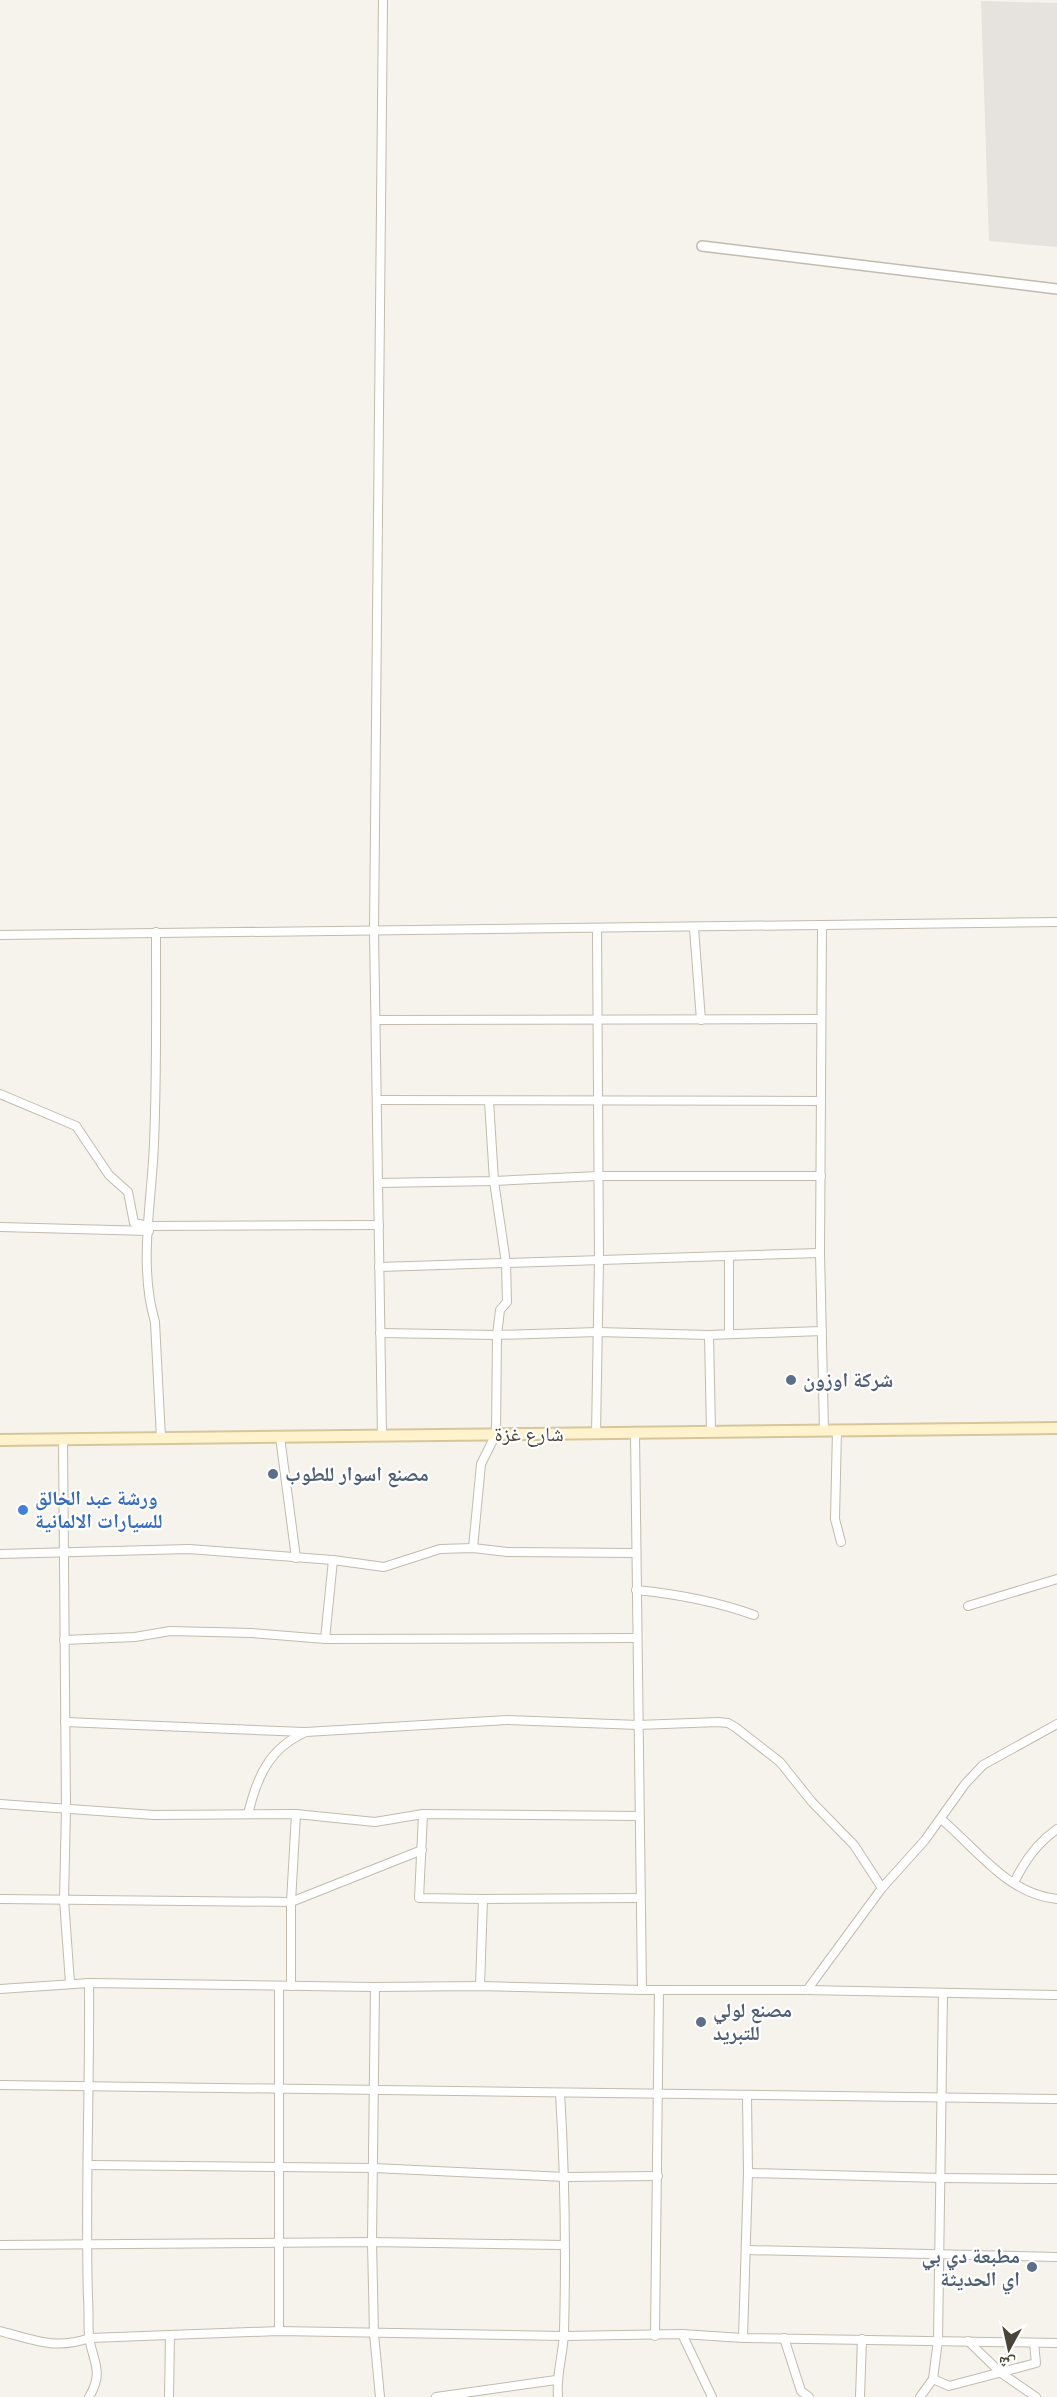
<svg xmlns="http://www.w3.org/2000/svg" width="1057" height="2397" viewBox="0 0 1057 2397" font-family="Karla,'Noto Naskh Arabic',sans-serif">
	<style>
		.industrial { fill: #e6e2dd }
		.lines { fill: none; stroke-linecap: round; stroke-linejoin: round }
		.minor-casing { stroke: #c2bbae; stroke-width: 10 }
		.tertiary-casing { stroke: #c2bbae; stroke-width: 12 }
		.secondary-casing { stroke: #d6c79b; stroke-width: 14 }
		.minor { stroke: #fff; stroke-width: 8 }
		.tertiary { stroke: #fff; stroke-width: 9 }
		.secondary { stroke: #fff3cd; stroke-width: 10 }
		.service-dot { fill: #5c6f8a; stroke: #fff; stroke-width: 2 }
		.shop-dot { fill: #3f7fe0; stroke: #fff; stroke-width: 2 }
		.labels { text-anchor: middle; dominant-baseline: central; stroke-width: 4.5; stroke-linejoin: round; paint-order: stroke }
		.service-label { font-size: 20px; font-weight: bold; fill: #4e5e75; stroke: #fff; text-anchor: start }
		.street-label { font-size: 20px; fill: #4b4439; stroke: #fff }
		.shop-label { font-size: 20px; font-weight: bold; fill: #366cbe; stroke: #fff; text-anchor: start }
	</style>
	<rect width="100%" height="100%" fill="#f6f3ec"/>
	<!-- industrial -->
	<polygon class="industrial" points="981,1 1057,3 1057,247 989,241"/>
	<g class="lines">
		<!-- minor casing -->
		<g class="minor-casing">
			<g id="minor">
				<polyline points="822,925 820,1253 824,1430"/>
				<polyline points="694,928 701,1020"/>
				<path d="M156,932C156,1003 157,1073 154,1143C152,1201 138,1265 155,1322L161,1438"/>
				<polyline points="0,935 1057,922"/>
				<polyline points="376,1020 821,1019"/>
				<polyline points="0,1094 76,1126 109,1175 128,1192 134,1223 149,1226 379,1225"/>
				<polyline points="377,1100 821,1101"/>
				<polyline points="378,1183 494,1181 598,1176 821,1176"/>
				<polyline points="0,1227 149,1231"/>
				<polyline points="379,1267 820,1253"/>
				<polyline points="380,1333 497,1335 598,1332 709,1335 822,1331"/>
				<polyline points="729,1334 729,1257"/>
				<polyline points="709,1335 711,1431"/>
				<polyline points="837,1430 835,1519 841,1542"/>
				<polyline points="596,1434 599,1260 597,928"/>
				<polyline points="635,1434 642,1990"/>
				<polyline points="382,1435 374,931 383,0"/>
				<polyline points="280,1437 296,1558"/>
				<polyline points="63,1440 66,1808 64,1900 70,1983"/>
				<polyline points="473,1548 481,1464 496,1434 497,1335 500,1310 507,1302 506,1263 494,1181 489,1101"/>
				<polyline points="0,1554 189,1549 333,1560 384,1567 440,1549 473,1548 507,1552 635,1553"/>
				<path d="M636,1590C677,1594 715,1601 754,1615"/>
				<polyline points="968,1606 1057,1579"/>
				<polyline points="325,1639 333,1560"/>
				<polyline points="64,1640 135,1637 170,1631 252,1633 325,1639 637,1638"/>
				<polyline points="65,1722 304,1732"/>
				<polyline points="0,1804 154,1815 296,1814 291,1902 291,1986"/>
				<path d="M248,1814C257,1777 269,1748 306,1732L507,1720L638,1725L718,1722L728,1723L735,1727L780,1762L812,1802L854,1845L882,1888"/>
				<polyline points="296,1814 375,1822 423,1814"/>
				<path d="M941,1819C977,1849 1007,1894 1057,1899"/>
				<path d="M1014,1883C1024,1861 1037,1843 1057,1829"/>
				<polyline points="0,1899 291,1902 422,1850"/>
				<polyline points="483,1899 640,1898"/>
				<polyline points="480,1986 483,1899 419,1898 423,1814 639,1816"/>
				<polyline points="375,1987 372,2242 374,2334 380,2397"/>
				<polyline points="0,1989 89,1983 375,1987 480,1986 642,1990 807,1990 1057,1995"/>
				<polyline points="807,1990 882,1888 925,1840 965,1784 983,1765 1057,1724"/>
				<polyline points="0,2085 1057,2099"/>
				<polyline points="89,2165 374,2168 565,2177 658,2176"/>
				<polyline points="748,2173 941,2178 1057,2179"/>
				<polyline points="0,2245 372,2242 564,2245"/>
				<polyline points="746,2250 1057,2257"/>
				<path d="M0,2331C34,2340 55,2350 90,2338L279,2331L564,2336L682,2334L743,2338L1057,2343"/>
				<polyline points="279,2331 279,1986"/>
				<polyline points="682,2334 712,2397"/>
				<polyline points="655,2336 659,1990"/>
				<polyline points="743,2338 748,2173 747,2096"/>
				<polyline points="784,2338 801,2391 809,2397"/>
				<polyline points="968,2341 1001,2373 1036,2397"/>
				<polyline points="933,2379 949,2386 1036,2363 1034,2343"/>
				<path d="M89,2397C105,2371 92,2361 89,2336C88,2324 89,2311 88,2299C85,2194 90,2088 89,1983"/>
				<polyline points="169,2397 170,2335"/>
				<polyline points="436,2397 556,2380"/>
				<path d="M558,2397C556,2375 563,2355 564,2333C566,2253 565,2173 560,2093"/>
				<polyline points="860,2397 862,2339"/>
				<polyline points="920,2397 933,2379 938,2340 943,1993"/>
			</g>
		</g>
		<!-- tertiary casing -->
		<g class="tertiary-casing">
			<polyline id="tertiary" points="702,246 1057,289"/>
		</g>
		<!-- secondary casing -->
		<g class="secondary-casing">
			<polyline id="secondary" points="0,1440 1057,1428"/>
		</g>
		<!-- minor -->
		<use href="#minor" class="minor"/>
		<!-- tertiary -->
		<use href="#tertiary" class="tertiary"/>
		<!-- secondary -->
		<use href="#secondary" class="secondary"/>
	</g>
	<!-- markers -->
	<g class="service-dot">
		<circle cx="791" cy="1380" r="6"/>
		<circle cx="273" cy="1474" r="6"/>
		<circle cx="701" cy="2022" r="6"/>
		<circle cx="1032" cy="2267" r="6"/>
	</g>
	<circle class="shop-dot" cx="23" cy="1510" r="6"/>
	<g class="labels">
		<!-- service labels -->
		<g class="service-label">
			<text x="803" y="1380">شركة اوزون</text>
			<text x="285" y="1474">مصنع اسوار للطوب</text>
			<text x="713" y="2010">مصنع لولي<tspan x="713" dy="23">للتبريد</tspan></text>
			<text x="1020" y="2256" text-anchor="end">مطبعة دي بي<tspan x="1020" dy="23">اي الحديثة</tspan></text>
		</g>
		<!-- street labels -->
		<g class="street-label">
			<text x="529" y="1434">شارع غزة</text>
		</g>
		<!-- shop labels -->
		<g class="shop-label">
			<text x="35" y="1498">ورشة عبد الخالق<tspan x="35" dy="23">للسيارات الالمانية</tspan></text>
		</g>
	</g>
	<!-- north arrow -->
	<g transform="translate(1009 2349) rotate(188)" stroke="#ffffff" stroke-width="4.5" paint-order="stroke">
	<path d="M0-4.5L10 22L0 15L-10 22Z" fill="#4b4439"/>
	<text y="-9" font-size="16" font-weight="bold" text-anchor="middle" fill="#4b4439">ش</text>
	</g>
</svg>
